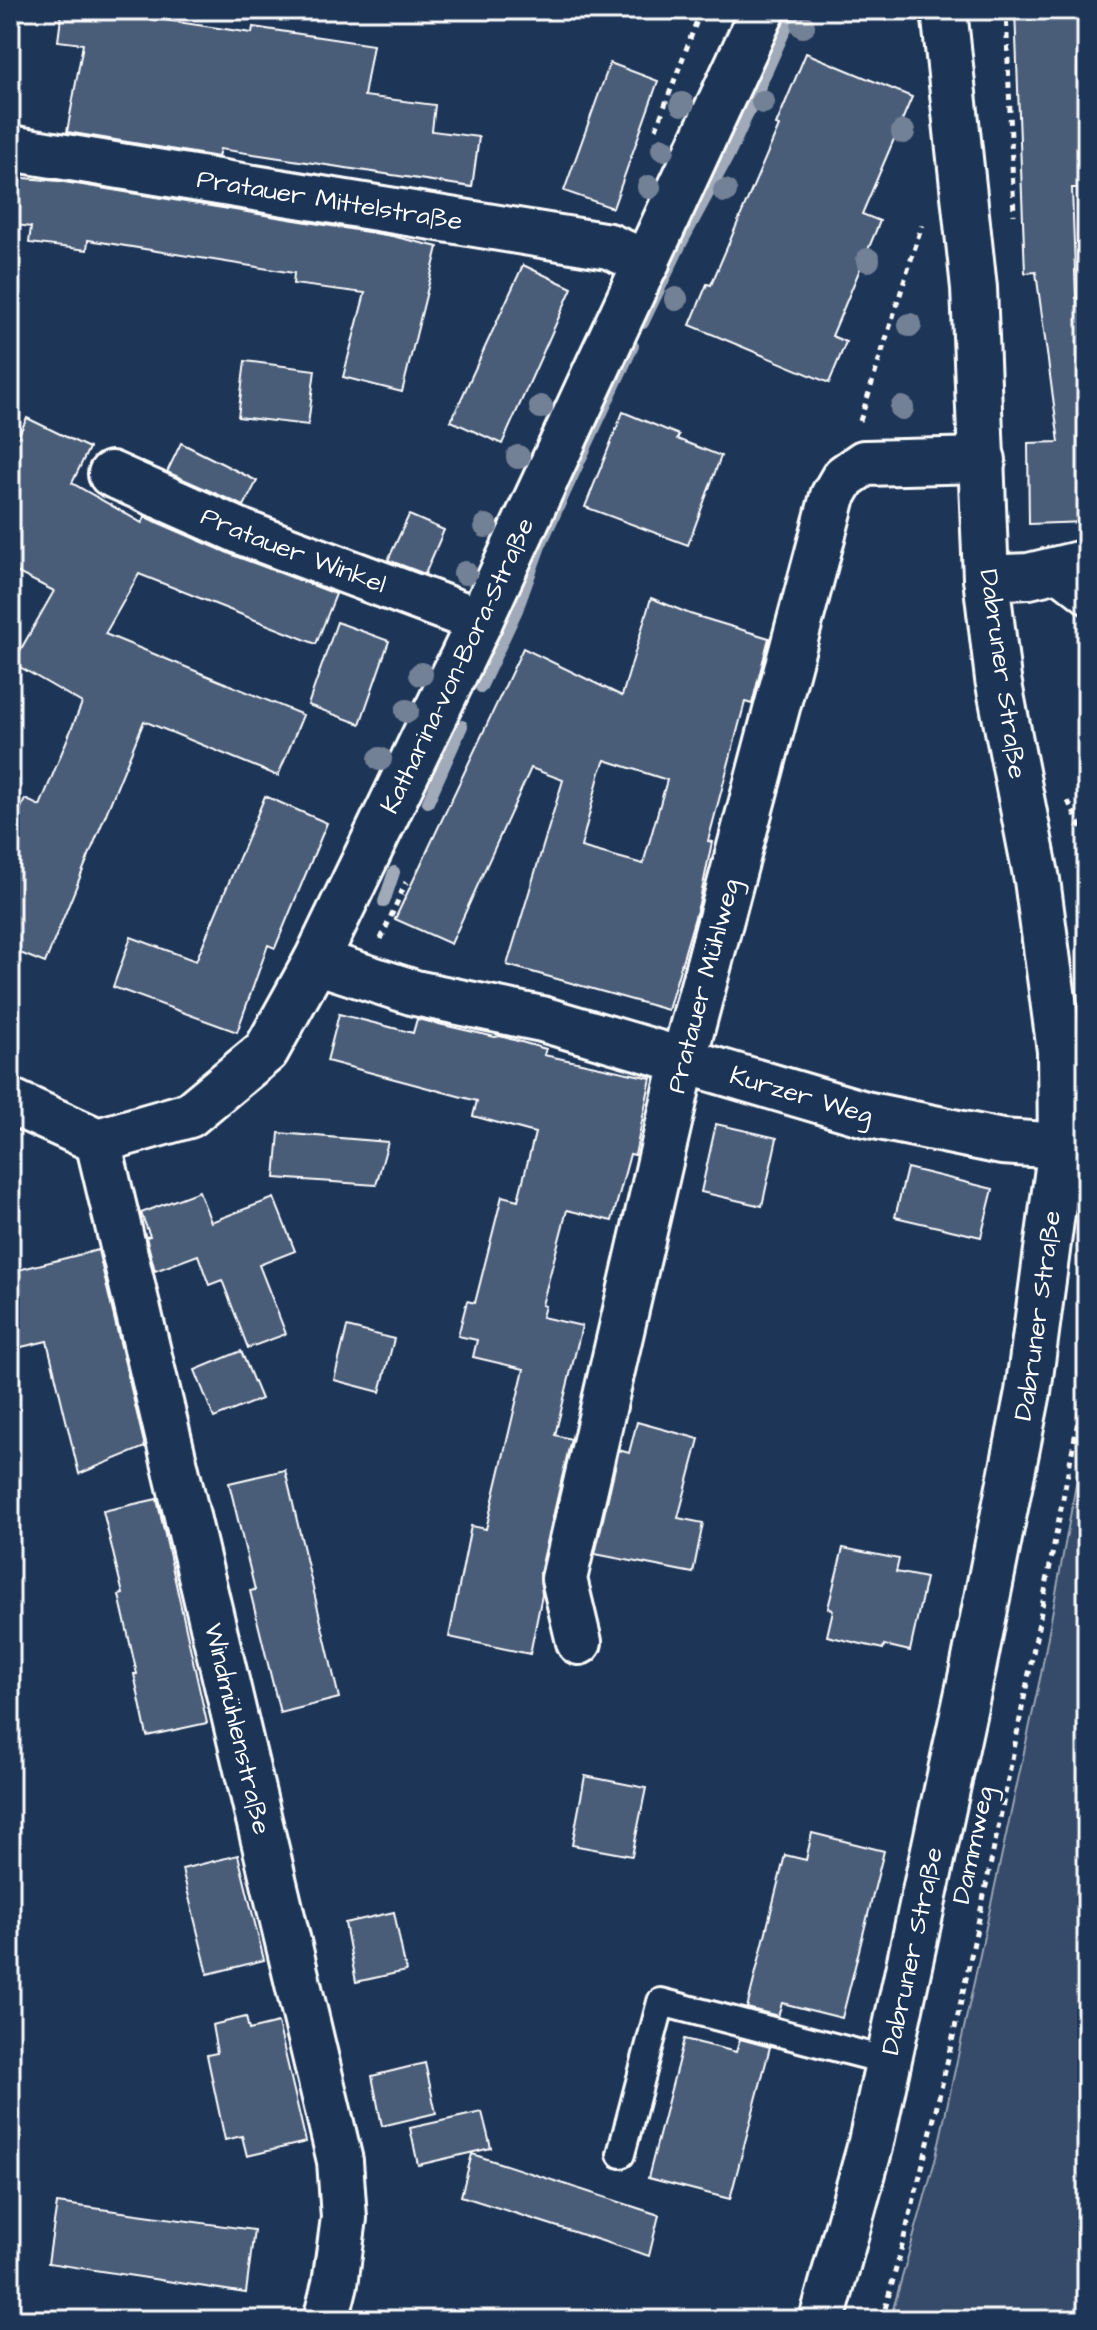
<svg xmlns="http://www.w3.org/2000/svg" width="1097" height="2330" viewBox="0 0 1097 2330" font-family="'Architects Daughter',sans-serif">
	<style>
		.green { fill: #364b69; stroke: #9aa5b4; stroke-width: 2 }
		.lines { fill: none; stroke-linecap: round; stroke-linejoin: round }
		.stream { stroke: #a0aab8; stroke-width: 12 }
		.building { fill: #4a5d79; stroke: #fff; stroke-width: 2; fill-rule: evenodd }
		.lane-casing { stroke: #fff; stroke-width: 32 }
		.street-casing { stroke: #fff; stroke-width: 50 }
		.secondary-casing { stroke: #fff; stroke-width: 50 }
		.path { stroke: #fff; stroke-width: 5; stroke-dasharray: 6 6; stroke-linecap: butt }
		.lane { stroke: #1d3557; stroke-width: 26 }
		.street { stroke: #1d3557; stroke-width: 44 }
		.secondary { stroke: #1d3557; stroke-width: 44 }
		.tree { fill: #738196 }
		.labels { text-anchor: middle; dominant-baseline: central; stroke-width: 6; stroke-linejoin: round; paint-order: stroke }
		.street-label { font-size: 26px; fill: #fff; stroke: #1d3557 }
	</style>
	<rect width="100%" height="100%" fill="#1d3557"/>
	<filter id="ink" filterUnits="userSpaceOnUse"><feTurbulence type="fractalNoise" baseFrequency=".0125" numOctaves="2"/><feDisplacementMap in="SourceGraphic" scale="16" xChannelSelector="R" yChannelSelector="G"/><feConvolveMatrix kernelMatrix="1 2 1 2 8 2 1 2 1" color-interpolation-filters="sRGB"/></filter>
	<g filter="url(#ink)">
		<!-- green -->
		<polygon class="green" points="1087,1425 1087,2320 890,2320 936,2157 1041,1674"/>
		<g class="lines">
			<!-- stream -->
			<g class="stream">
				<polyline points="643,323 682,242 731,151 794,10"/>
				<polyline points="481,687 517,610 540,546 633,346"/>
				<polyline points="428,802 462,726"/>
				<polyline points="384,902 394,872"/>
			</g>
		</g>
		<!-- building -->
		<g class="building">
			<polygon points="62,10 158,10 157,19 252,33 253,27 373,45 364,96 435,105 432,131 479,137 472,187 220,149 218,157 67,132 83,44 58,41"/>
			<polygon points="1015,10 1070,10 1070,15 1087,14 1087,51 1078,51 1083,188 1072,188 1076,298 1087,297 1087,522 1029,524 1028,443 1059,442 1036,272 1025,273"/>
			<polygon points="806,53 912,97 862,214 880,221 832,336 846,342 829,383 690,325 707,284 711,285 779,126 776,125"/>
			<polygon points="610,63 658,81 613,208 564,191"/>
			<polygon points="13,177 58,181 392,236 438,247 402,392 343,377 365,293 293,284 294,273 88,240 87,250 29,243 31,227 10,224"/>
			<polygon points="523,265 572,288 502,444 451,421"/>
			<polygon points="245,361 315,370 308,425 238,417"/>
			<polygon points="623,412 679,435 677,439 721,456 688,545 585,507"/>
			<polygon points="27,418 89,448 72,483 142,523 145,517 235,556 336,594 316,644 139,574 105,634 303,715 278,776 144,721 45,963 10,949 10,803 21,808 25,799 40,806 82,703 13,663 54,591 10,569 10,453"/>
			<polygon points="181,443 257,481 244,506 167,472"/>
			<polygon points="409,515 444,530 425,574 388,560"/>
			<path d="M651,598L690,614L769,638L752,704L745,702L708,841L712,842L700,900L668,1010L507,965L563,780L531,768L451,944L395,919L523,648L622,696ZM605,760L667,780L643,864L581,847L600,772Z"/>
			<polygon points="337,622 389,641 360,724 308,705"/>
			<polygon points="265,796 327,823 275,948 268,945 237,1032 113,987 131,937 196,961"/>
			<polygon points="339,1014 413,1033 417,1019 495,1037 500,1036 546,1049 544,1055 651,1078 635,1155 630,1154 612,1221 567,1210 542,1305 545,1306 542,1317 582,1326 555,1435 571,1439 540,1573 542,1595 530,1654 449,1637 471,1526 486,1529 524,1369 473,1357 477,1340 458,1336 467,1301 475,1303 502,1196 518,1200 535,1133 473,1116 477,1101 327,1061"/>
			<polygon points="716,1124 777,1138 762,1206 701,1192"/>
			<polygon points="279,1133 388,1142 376,1185 275,1178"/>
			<polygon points="907,1168 993,1189 981,1237 895,1217"/>
			<polygon points="199,1191 211,1222 274,1198 295,1251 259,1265 286,1334 248,1348 222,1280 209,1285 198,1255 155,1271 146,1237 150,1236 141,1213"/>
			<polygon points="98,1250 145,1447 79,1474 47,1341 17,1348 10,1321 10,1272"/>
			<polygon points="347,1327 394,1339 380,1392 334,1380"/>
			<polygon points="241,1351 261,1399 214,1418 195,1370"/>
			<polygon points="637,1422 699,1439 678,1518 703,1523 693,1573 595,1554 619,1450 629,1453"/>
			<polygon points="285,1470 339,1698 280,1713 250,1591 255,1590 229,1483"/>
			<polygon points="157,1499 207,1723 147,1736 134,1674 137,1674 119,1595 123,1594 103,1511"/>
			<polygon points="843,1548 899,1559 896,1572 926,1578 910,1651 884,1645 883,1649 827,1636 833,1610 828,1608"/>
			<polygon points="585,1776 646,1788 632,1856 572,1845"/>
			<polygon points="812,1833 884,1851 842,2018 782,2003 778,2016 747,2008 785,1855 806,1860"/>
			<polygon points="238,1855 264,1960 208,1974 182,1869"/>
			<polygon points="394,1912 406,1971 356,1982 345,1923"/>
			<polygon points="246,2017 249,2030 278,2023 306,2142 247,2156 242,2136 225,2140 207,2055 217,2053 212,2025"/>
			<polygon points="684,2039 736,2052 740,2039 770,2047 730,2199 648,2178"/>
			<polygon points="425,2063 436,2113 382,2126 372,2076"/>
			<polygon points="482,2112 491,2148 418,2165 410,2128"/>
			<polygon points="472,2154 659,2215 649,2256 461,2196"/>
			<polygon points="57,2203 254,2230 246,2293 48,2263"/>
		</g>
		<g class="lines">
			<!-- lane casing -->
			<g class="lane-casing">
				<g id="lane">
					<polyline points="1050,572 1087,601"/>
					<polyline points="621,2154 661,2002 888,2061"/>
				</g>
			</g>
			<!-- street casing -->
			<g class="street-casing">
				<g id="street">
					<path id="s1" d="M10,148L609,246L647,263"/>
					<path id="s2" d="M111,474L244,533L480,621"/>
					<polyline points="986,578 1029,576 1087,562"/>
					<path id="s3" d="M316,961L415,993L542,1019L865,1114L1002,1142L1061,1146"/>
					<path id="s4" d="M10,1101L98,1141L189,1115L266,1051L316,961L480,621L763,10"/>
					<path id="s5" d="M98,1141L340,2161L344,2218L335,2284L326,2320"/>
					<path id="s6" d="M579,1642L564,1579L683,1062L833,496L844,477L864,463L983,460"/>
				</g>
			</g>
			<!-- secondary casing -->
			<g class="secondary-casing">
				<g id="secondary">
					<path id="s7" d="M822,2320L870,2147L974,1664L1028,1392L1061,1146L1060,1051L1037,880L998,679L986,578L974,288L944,10"/>
				</g>
			</g>
			<!-- path -->
			<g class="path">
				<polyline points="1006,10 1014,215"/>
				<polyline points="656,129 701,10"/>
				<polyline points="860,421 922,225"/>
				<polyline points="1068,801 1087,839"/>
				<polyline points="381,939 406,882"/>
				<path d="M882,2320C968,2010 1025,1691 1087,1375"/>
			</g>
			<!-- lane -->
			<use href="#lane" class="lane"/>
			<!-- street -->
			<use href="#street" class="street"/>
			<!-- secondary -->
			<use href="#secondary" class="secondary"/>
		</g>
		<!-- trees -->
		<g class="tree">
			<circle cx="803" cy="26" r="12"/>
			<circle cx="763" cy="102" r="12"/>
			<circle cx="682" cy="104" r="12"/>
			<circle cx="903" cy="132" r="12"/>
			<circle cx="663" cy="149" r="12"/>
			<circle cx="649" cy="187" r="12"/>
			<circle cx="725" cy="191" r="12"/>
			<circle cx="868" cy="260" r="12"/>
			<circle cx="676" cy="299" r="12"/>
			<circle cx="910" cy="325" r="12"/>
			<circle cx="541" cy="407" r="12"/>
			<circle cx="902" cy="408" r="12"/>
			<circle cx="518" cy="457" r="12"/>
			<circle cx="486" cy="526" r="12"/>
			<circle cx="465" cy="573" r="12"/>
			<circle cx="421" cy="674" r="12"/>
			<circle cx="407" cy="711" r="12"/>
			<circle cx="380" cy="759" r="12"/>
		</g>
	</g>
	<g class="labels">
		<!-- street labels -->
		<g class="street-label">
			<text stroke="none"><textPath href="#s1" startOffset="324">Pratauer Mittelstraße</textPath></text>
			<text stroke="none"><textPath href="#s2" startOffset="198">Pratauer Winkel</textPath></text>
			<text stroke="none"><textPath href="#s4" startOffset="722">Katharina-von-Bora-Straße</textPath></text>
			<text transform="translate(1003 674) rotate(82)">Dabruner Straße</text>
			<text stroke="none"><textPath href="#s6" startOffset="674">Pratauer Mühlweg</textPath></text>
			<text stroke="none"><textPath href="#s3" startOffset="504">Kurzer Weg</textPath></text>
			<text stroke="none"><textPath href="#s7" startOffset="1028">Dabruner Straße</textPath></text>
			<text stroke="none"><textPath href="#s5" startOffset="604">Windmühlenstraße</textPath></text>
			<text transform="translate(973 1845) rotate(-78)">Dammweg</text>
			<text stroke="none"><textPath href="#s7" startOffset="380">Dabruner Straße</textPath></text>
		</g>
	</g>
	<!-- margin -->
	<rect width="1097" height="2330" fill="none" stroke="#1d3557" stroke-width="40"/>
	<rect x="20" y="20" width="1057" height="2290" fill="none" stroke="#fff" stroke-width="3" filter="url(#ink)"/>
</svg>
